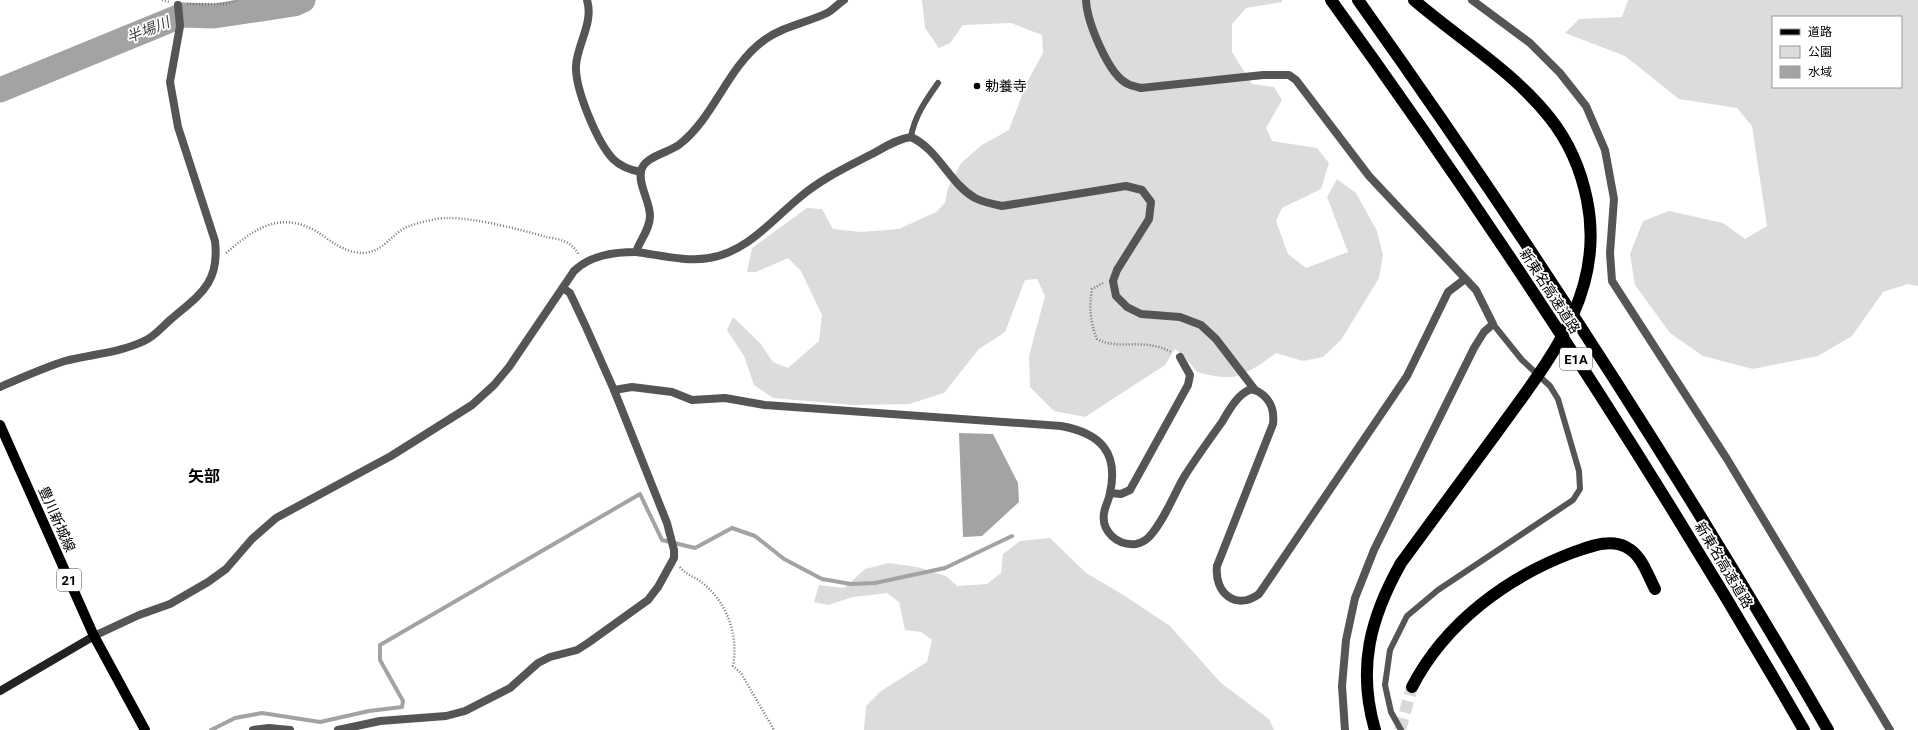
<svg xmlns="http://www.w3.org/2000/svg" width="1918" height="730" viewBox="0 0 1918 730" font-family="Roboto,'Noto Sans JP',sans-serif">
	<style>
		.green { fill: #dcdcdc; fill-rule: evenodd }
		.water { fill: #a3a3a3 }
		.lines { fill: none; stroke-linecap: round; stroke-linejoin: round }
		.stream { stroke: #a3a3a3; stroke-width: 4 }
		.river { stroke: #a3a3a3; stroke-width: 25 }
		.highway-tunnel { stroke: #d9d9d9; stroke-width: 12; stroke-dasharray: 12 6; stroke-linecap: butt }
		.path { stroke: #777; stroke-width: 2.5; stroke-dasharray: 1 2; stroke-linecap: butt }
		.lane { stroke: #555; stroke-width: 6 }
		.street { stroke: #555; stroke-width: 8 }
		.secondary { stroke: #222; stroke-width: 8 }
		.primary { stroke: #000; stroke-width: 10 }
		.highway { stroke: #000; stroke-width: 12 }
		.poi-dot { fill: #000; stroke: #fff; stroke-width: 1.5 }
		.labels { text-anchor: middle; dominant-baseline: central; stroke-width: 3.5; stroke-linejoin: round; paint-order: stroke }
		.shield { fill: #fff; stroke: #4c4c4c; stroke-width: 1 }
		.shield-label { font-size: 13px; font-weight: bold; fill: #000 }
		.poi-label { font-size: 14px; fill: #000; stroke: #fff; text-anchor: start }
		.street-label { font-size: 14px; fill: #000; stroke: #fff }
		.water-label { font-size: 15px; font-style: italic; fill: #444; stroke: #fff }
		.quarter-label { font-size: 16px; font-weight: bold; fill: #000; stroke: #fff }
	</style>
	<rect width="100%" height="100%" fill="#fff"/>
	<!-- green -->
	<g class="green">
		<path d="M922,0H1282V2L1246,8L1232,24V52L1252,84L1274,87L1282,100L1266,128L1272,141L1317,148L1329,163L1321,189L1282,208L1276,221L1288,254L1306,268L1348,252L1327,197L1337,179L1356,193L1377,231L1383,255L1379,278L1341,340L1323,357L1303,361L1276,353C1262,363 1244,378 1225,377C1216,377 1206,374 1197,372L1185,357L1175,349L1165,365L1085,417L1054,411L1030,387L1029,356L1045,296L1037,279L1025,280L1005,332L979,349L944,393L909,404L854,405L773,398L754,385L744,356L727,330L733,317L760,343L773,362L788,368L819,341L822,315L801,271L788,258L756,272H747L752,248L807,208L822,209L833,229L861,232L899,229L936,212L945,203L948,188L961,163L982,145L1009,130L1027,82L1043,53L1042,35L1011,23L963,25L950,43L939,48L925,28Z"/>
		<path d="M1628,0H1918V286L1908,284L1883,292L1852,336L1818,356L1753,369L1703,356L1670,333L1635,285L1630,254L1643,221L1669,211L1723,223L1745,239L1767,226L1752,126L1737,108L1679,99L1625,56L1565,33L1579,19L1622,17ZM1773,17H1901V87H1773Z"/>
		<polygon points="1050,538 1086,573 1125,596 1170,626 1221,683 1269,719 1274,730 864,730 866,706 881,691 927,662 932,640 921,632 905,630 899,602 887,593 853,597 828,605 814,602 819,585 844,588 865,569 889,563 917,567 946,576 957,586 987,584 1001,573 1003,554 1020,541"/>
	</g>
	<!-- water -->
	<polygon class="water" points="959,433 993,434 1018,483 1019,502 982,536 963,537"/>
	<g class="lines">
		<!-- stream -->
		<polyline class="stream" points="211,730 235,718 262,713 320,722 369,711 402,707 403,701 380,660 380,645 640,494 662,540 695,548 732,528 755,536 784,559 822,579 851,584 875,583 945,568 1012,536"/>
		<!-- river -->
		<polyline class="river" points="0,90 183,15 214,16 294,4 303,0"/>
		<!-- highway-tunnel -->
		<polyline class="highway-tunnel" points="1400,730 1412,687"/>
		<!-- path -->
		<g class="path">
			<polyline points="162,0 169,2"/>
			<polyline points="187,4 225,4 238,0"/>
			<path d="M226,253C251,232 275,212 310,228C319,232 327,239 335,244C345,250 358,255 370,252C385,249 394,231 410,226C420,222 437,218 448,218C476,218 519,229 546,237C552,238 560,239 566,242C572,245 576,250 579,255"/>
			<path d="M1103,283L1092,289C1089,307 1090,322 1097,339C1119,351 1144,337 1171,352"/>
			<path d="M680,567C685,574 693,576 700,581C726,600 739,634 733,666L741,673L774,730"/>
		</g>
		<!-- lane -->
		<g class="lane">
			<path d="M911,137C914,117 926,100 938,83"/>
			<polyline points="1401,730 1391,712 1385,685 1390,650 1407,616 1438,590 1573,500 1580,489 1579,471 1558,399 1550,386 1522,360 1493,324"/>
		</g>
		<!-- street -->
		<g class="street">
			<path d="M587,0C594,23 577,44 576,66C575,89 597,142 613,159C621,167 630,170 641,172"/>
			<path d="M1086,0C1087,21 1108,75 1128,84C1132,86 1137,87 1141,88L1263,75H1289L1296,80L1369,176L1476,290L1493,324L1484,332L1474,348L1374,550L1355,598L1346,640L1342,686L1345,730"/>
			<polyline points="1472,0 1530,43 1560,73 1586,106 1605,150 1614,199 1610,253 1612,281 1727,459 1890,730"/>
			<path d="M636,252C660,255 686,262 709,258C747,252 771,221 799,198C821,179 847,167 872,154C885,147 897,139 911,137C939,150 949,183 975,198C983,202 992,204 1002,206L1126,186L1142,190L1151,202L1149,219L1117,270L1113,281L1116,296L1127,307L1141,314L1180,317L1201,325L1216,339L1255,390"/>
			<path d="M0,387C21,378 43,368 65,361C92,354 119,353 144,341C154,337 162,327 170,320C199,295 220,284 215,241L178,127L170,82L180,26L178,5"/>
			<path d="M614,390L632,387L672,392L692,400L725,398L765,405L1061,426C1100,433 1119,452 1110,493C1109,500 1105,506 1104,513C1101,532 1118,546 1136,544C1141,543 1145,541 1149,537C1164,521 1173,496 1184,477C1196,458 1209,440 1222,422C1228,412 1237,395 1249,390C1255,388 1263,394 1267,399C1273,406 1274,415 1273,424L1217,566C1214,593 1236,611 1259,594L1407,376L1448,292L1465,279"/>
			<polyline points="1110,493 1121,494 1130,490 1188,385 1190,375 1180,357"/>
			<path d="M94,636L139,615L170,604L208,582L226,569L252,539L276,518L391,456L472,405L494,385L509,367L574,271C591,255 614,252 636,252C640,240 650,229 650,216C650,201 638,185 641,171C644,156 669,153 680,144C715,116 727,68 763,41C781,27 806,23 827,13C833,10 838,4 844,0"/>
			<polyline points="253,730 269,728 290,730"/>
			<polyline points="338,730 380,721 446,716 465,711 510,688 538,663 550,657 577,650 588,643 648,600 658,587 674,558 674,550 667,523 614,390 586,327 570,293 563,288"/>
		</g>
		<!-- secondary -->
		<polyline class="secondary" points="0,691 94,636"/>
		<!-- primary -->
		<polyline class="primary" points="0,425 94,636 145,730"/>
		<!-- highway -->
		<g class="highway">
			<path d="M1331,0C1501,235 1659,479 1804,730"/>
			<path d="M1358,0C1526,236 1683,479 1828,730"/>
			<path d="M1412,687C1445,623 1507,577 1574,552C1589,547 1610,538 1626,547C1642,555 1647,574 1655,589"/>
			<path d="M1375,730C1357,668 1370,618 1401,563C1433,519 1466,475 1498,431C1549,360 1606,293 1587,200C1581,170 1569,142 1550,118C1513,71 1459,39 1414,0"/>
		</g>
	</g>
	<!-- markers -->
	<circle class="poi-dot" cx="977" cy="86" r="4"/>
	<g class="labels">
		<!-- shield labels -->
		<g class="shield">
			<rect x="1560" y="348" width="32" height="22" rx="3"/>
			<rect x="57" y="569" width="24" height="22" rx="3"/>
		</g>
		<g class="shield-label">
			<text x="1576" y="359">E1A</text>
			<text x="69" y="580">21</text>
		</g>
		<!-- poi labels -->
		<g class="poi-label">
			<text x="985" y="86">勅養寺</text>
		</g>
		<!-- street labels -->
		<g class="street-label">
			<text transform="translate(1550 291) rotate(57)">新東名高速道路</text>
			<text transform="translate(57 519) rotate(66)">豊川新城線</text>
			<text transform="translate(1724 565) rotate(59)">新東名高速道路</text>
		</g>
		<!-- water labels -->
		<g class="water-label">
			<text transform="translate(148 30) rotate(-22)">半場川</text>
		</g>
		<!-- quarter labels -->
		<g class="quarter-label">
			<text x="204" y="476">矢部</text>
		</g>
	</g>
	<!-- legend -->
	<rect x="1772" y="16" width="130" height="72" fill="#ffffff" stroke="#999999"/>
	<rect x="1780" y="29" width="20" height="6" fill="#000000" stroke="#999999"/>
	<text x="1808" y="36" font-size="12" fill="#000000">道路</text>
	<rect x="1780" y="46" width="20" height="12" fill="#dcdcdc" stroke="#999999"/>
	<text x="1808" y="56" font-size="12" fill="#000000">公園</text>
	<rect x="1780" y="66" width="20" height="12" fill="#a3a3a3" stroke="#999999"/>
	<text x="1808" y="76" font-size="12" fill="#000000">水域</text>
</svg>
